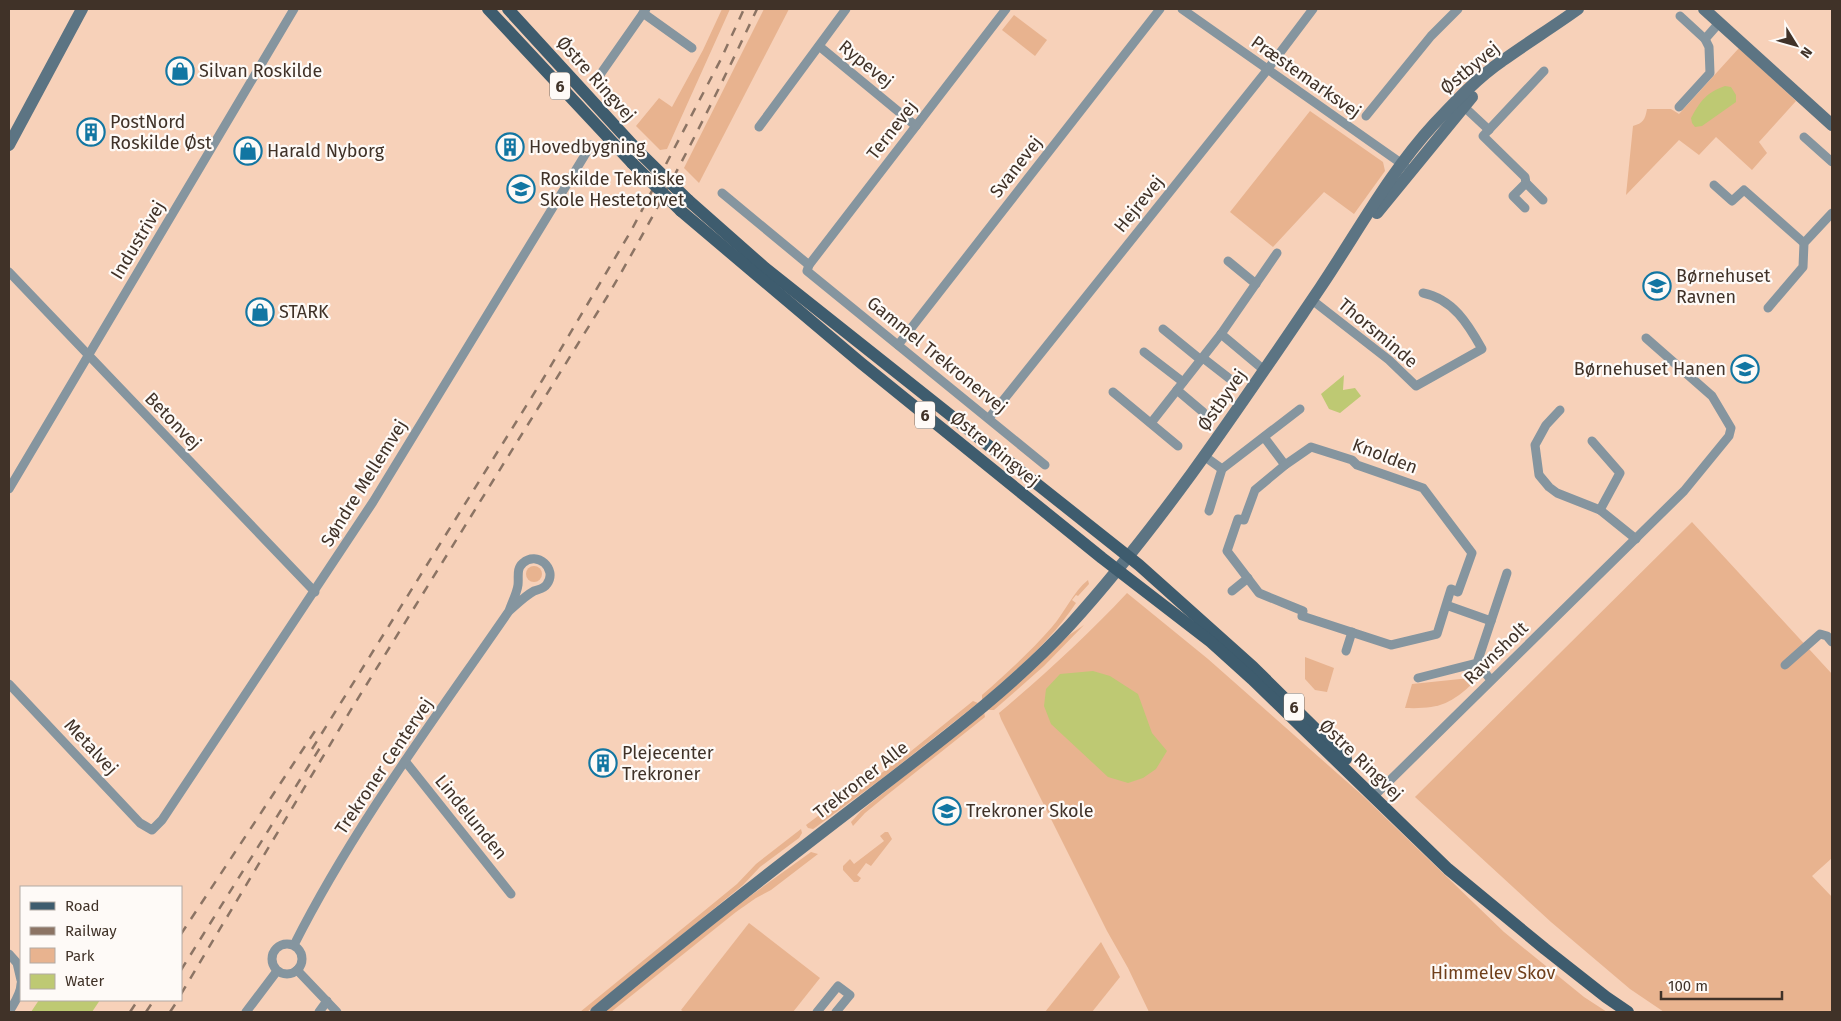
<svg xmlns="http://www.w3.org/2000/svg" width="1841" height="1021" viewBox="0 0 1841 1021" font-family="'Fira Sans',sans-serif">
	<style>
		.green { fill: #e8b38f }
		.water { fill: #bec973 }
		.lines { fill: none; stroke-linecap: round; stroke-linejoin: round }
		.street { stroke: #85959f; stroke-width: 9 }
		.secondary { stroke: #5c7483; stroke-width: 12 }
		.primary { stroke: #3e5c6e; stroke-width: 12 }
		.rail { stroke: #8c7464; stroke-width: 2.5; stroke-dasharray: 9 9; stroke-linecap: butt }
		.primary-bridge { stroke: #3e5c6e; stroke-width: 12 }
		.labels { text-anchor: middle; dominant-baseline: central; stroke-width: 4.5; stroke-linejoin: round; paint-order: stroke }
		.shield { fill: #fefaf7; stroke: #796e66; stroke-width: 1 }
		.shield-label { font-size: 16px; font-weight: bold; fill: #403228 }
		.street-label { font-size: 18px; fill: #403228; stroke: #fefaf7 }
		.poi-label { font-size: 18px; fill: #403228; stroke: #fefaf7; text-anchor: start }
		.park-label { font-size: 18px; fill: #703f1a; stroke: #fefaf7 }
	</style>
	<rect width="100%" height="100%" fill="#f7d1b9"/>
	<!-- green -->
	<g class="green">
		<polygon points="722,9 730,9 667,149 660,150 636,126 659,98 672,107 703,50"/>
		<polygon points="764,9 789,9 699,183 684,168"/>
		<polygon points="1014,15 1047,40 1035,56 1002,30"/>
		<path d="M1739,48L1796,101L1759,142L1767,153L1752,170L1716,137L1699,155L1679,140L1626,195L1633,126C1643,123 1645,120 1647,109H1671L1679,114Z"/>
		<polygon points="1310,111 1383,162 1385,171 1354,214 1324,192 1273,247 1230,212"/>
		<polygon points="1692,522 1832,674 1832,858 1812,876 1832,897 1832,1012 1664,1012 1630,989 1551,922 1415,797"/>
		<circle cx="534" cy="574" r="8"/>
		<path d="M1088,580L1089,584L1078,596L1076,595L1072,600L1076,603C1051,641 1016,670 982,700V695C1007,673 1031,651 1052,627C1065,612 1073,592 1088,580Z"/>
		<path d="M1127,593L1208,659L1363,796L1504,932L1584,997L1607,1012H1149L1128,968L1107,931L1001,719L999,713C1044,675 1087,636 1127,593Z"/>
		<polygon points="1084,625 1044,666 994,710 989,710 988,708 1069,635"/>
		<polygon points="1305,657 1334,668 1327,692 1315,690 1305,679"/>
		<path d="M1470,678L1474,682C1450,705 1438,709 1405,708L1412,684Z"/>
		<polygon points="973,701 978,703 884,777 816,827 813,829 808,828 806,825 834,804 858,790 905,756"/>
		<polygon points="984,712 985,717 887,795 865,813 853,826 851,822 861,811"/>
		<polygon points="801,829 802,833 799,838 760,867 743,885 587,1012 580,1012 704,911 737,884 756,864"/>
		<polygon points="885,832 888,832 892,839 871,866 866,863 857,875 861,878 858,882 854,882 843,870 843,866 850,859 854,864 884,841 880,836"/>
		<polygon points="811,852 818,854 771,890 756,898 736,912 611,1012 604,1012 725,914"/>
		<polygon points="749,923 820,978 793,1012 684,1012 681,1010"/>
		<polygon points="1101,942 1120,977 1092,1012 1045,1012"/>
	</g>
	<!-- water -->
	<g class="water">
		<path d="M1725,86L1731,87L1736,95V102L1702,126L1695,127L1692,123L1691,118C1700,101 1707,92 1725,86Z"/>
		<polygon points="1344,375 1343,390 1355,388 1361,396 1340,413 1329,409 1321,394"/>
		<polygon points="1093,671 1110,676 1138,694 1152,733 1167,751 1156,769 1143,778 1128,783 1108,777 1051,724 1044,706 1046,689 1060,674"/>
		<polygon points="39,1000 100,1000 92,1012 31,1012"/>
	</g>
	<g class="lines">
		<!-- street -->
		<g class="street">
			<polyline points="1006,9 809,265 807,271 1045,465"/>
			<polyline points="1182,9 1405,166"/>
			<polyline points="643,13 692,48"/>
			<polyline points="1705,39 1719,23"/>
			<polyline points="819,46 916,126"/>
			<polyline points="597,79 646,9"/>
			<polyline points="1460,103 1489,130"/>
			<polyline points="1679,107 1710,73 1709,47 1705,39 1680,16"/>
			<polyline points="1366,116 1431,36 1458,9"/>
			<polyline points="759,127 846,9"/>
			<polyline points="1804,137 1832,162"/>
			<polyline points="1714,185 1732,201 1744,190 1804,243"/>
			<polyline points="722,193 809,265"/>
			<polyline points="1543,200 1526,183 1525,177 1483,136 1544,71"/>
			<polyline points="1525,208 1513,196 1526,183"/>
			<polyline points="1228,261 1256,284"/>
			<polyline points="9,272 315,592"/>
			<path d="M1312,300L1389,360L1416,386L1482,349C1468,324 1453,299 1423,293"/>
			<polyline points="1768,308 1803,267 1804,243 1832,213"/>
			<polyline points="1163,329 1201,360"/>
			<polyline points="1221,334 1264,370"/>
			<polyline points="898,345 1160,9"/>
			<polyline points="1144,352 1183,382"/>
			<polyline points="1203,358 1230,379"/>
			<polyline points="1177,390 1203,412"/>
			<polyline points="1113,392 1178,446"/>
			<polyline points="1560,410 1546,425 1535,445 1539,475 1549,487 1557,493 1600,510 1636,539"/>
			<polyline points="989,418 1264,74 1313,9"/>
			<polyline points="1151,423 1221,334 1277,253"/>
			<polyline points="1264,437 1285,465"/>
			<polyline points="1592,441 1620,473 1600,510"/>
			<polyline points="1204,456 1222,469"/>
			<polyline points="9,489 294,9"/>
			<polyline points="1209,511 1222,469 1300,409"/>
			<polyline points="1232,591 1248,578"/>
			<polyline points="1446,605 1437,634 1391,645 1302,616 1303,611 1259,593 1227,551 1238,519 1244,520 1255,490 1285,465 1311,447 1352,460 1357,465 1423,488 1472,553 1458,592 1451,589 1446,605 1491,621"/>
			<polyline points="1346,651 1352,632"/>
			<polyline points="1477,663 1491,680"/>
			<polyline points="1785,665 1820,634 1827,636 1832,642"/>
			<polyline points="1418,678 1477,663 1507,573"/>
			<polyline points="9,684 140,823 152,830 162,820 373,502 591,145"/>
			<polyline points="405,761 511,894"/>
			<polyline points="1373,797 1684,491 1729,436 1731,428 1712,396 1646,338"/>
			<circle cx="287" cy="959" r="15"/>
			<path d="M294,945C354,826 434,720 509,611C512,602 517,593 518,585C519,577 516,569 523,563C537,550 558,569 547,584C544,589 539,589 534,591C525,596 517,604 509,611"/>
			<polyline points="9,954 17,963 21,980"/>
			<polyline points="297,970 337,1012"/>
			<path d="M9,1012C14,1003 21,994 21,984"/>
			<polyline points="246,1012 277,971"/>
			<polyline points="319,1012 327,1001"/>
			<polyline points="817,1012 838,986 850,995 836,1012"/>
		</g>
		<!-- secondary -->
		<g class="secondary">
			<polyline points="1704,9 1832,125"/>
			<polyline points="9,145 82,9"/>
			<polyline points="1377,213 1472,97"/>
			<path d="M596,1012C684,939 774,869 864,800C935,745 1009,691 1070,625C1164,521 1242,403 1320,288C1357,233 1389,173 1434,124C1455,102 1477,78 1502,61C1527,43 1553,27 1578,9"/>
		</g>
		<!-- primary -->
		<g class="primary">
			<polyline points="488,9 632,163"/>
			<polyline points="508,9 640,153"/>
			<polyline points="688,200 765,268 1139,565 1253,667 1346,759"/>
			<polyline points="681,211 861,363 1102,558 1211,642 1252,679 1448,869 1545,949 1606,997 1628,1012"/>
		</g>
		<!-- rail -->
		<g class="rail">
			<polyline points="312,749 543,379 631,231 721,59 744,9"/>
			<polyline points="181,934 315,731"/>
			<polyline points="181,970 323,743"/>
			<path d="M181,994L352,708L607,297C662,203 711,107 757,9"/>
			<polyline points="130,1012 138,1000"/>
			<polyline points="146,1012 154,1000"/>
			<polyline points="170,1012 178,1000"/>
		</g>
		<!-- primary-bridge -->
		<g class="primary-bridge">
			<polyline points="640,153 688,200"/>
			<polyline points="632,163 681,211"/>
		</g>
	</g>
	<!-- icons -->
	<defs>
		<g id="shop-ring" transform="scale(1.4375)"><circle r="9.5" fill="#fefaf7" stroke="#1276a2" stroke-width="1.5"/><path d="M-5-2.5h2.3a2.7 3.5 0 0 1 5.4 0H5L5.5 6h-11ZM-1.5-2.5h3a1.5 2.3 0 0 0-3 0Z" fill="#1276a2"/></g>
		<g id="building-ring" transform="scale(1.4375)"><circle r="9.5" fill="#fefaf7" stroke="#1276a2" stroke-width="1.5"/><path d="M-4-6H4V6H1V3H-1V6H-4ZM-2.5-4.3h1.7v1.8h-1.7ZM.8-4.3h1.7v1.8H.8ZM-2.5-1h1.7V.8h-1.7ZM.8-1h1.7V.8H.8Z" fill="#1276a2"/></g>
		<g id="school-ring" transform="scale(1.4375)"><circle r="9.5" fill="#fefaf7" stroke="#1276a2" stroke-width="1.5"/><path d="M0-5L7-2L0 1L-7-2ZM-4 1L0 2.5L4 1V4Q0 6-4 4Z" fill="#1276a2"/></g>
	</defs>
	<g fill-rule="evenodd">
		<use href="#shop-ring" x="180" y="71"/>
		<use href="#building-ring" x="91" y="132"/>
		<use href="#building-ring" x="510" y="147"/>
		<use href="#shop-ring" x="248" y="151"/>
		<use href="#school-ring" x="521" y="189"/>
		<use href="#school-ring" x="1657" y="286"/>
		<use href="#shop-ring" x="260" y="312"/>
		<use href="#school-ring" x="1745" y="369"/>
		<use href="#building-ring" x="603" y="763"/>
		<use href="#school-ring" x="947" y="811"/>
	</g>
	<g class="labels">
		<!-- shield labels -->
		<g class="shield">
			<rect x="550" y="72.5" width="20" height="27" rx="4"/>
			<rect x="915" y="401.5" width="20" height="27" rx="4"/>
			<rect x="1284" y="693.5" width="20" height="27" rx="4"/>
		</g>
		<g class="shield-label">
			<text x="560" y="86">6</text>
			<text x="925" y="415">6</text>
			<text x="1294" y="707">6</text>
		</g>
		<!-- street labels -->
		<g class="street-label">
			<text transform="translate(866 64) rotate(39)">Rypevej</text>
			<text transform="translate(1470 68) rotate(-40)">Østbyvej</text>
			<text transform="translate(1306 77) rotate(35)">Præstemarksvej</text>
			<text transform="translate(596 79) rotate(48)">Østre Ringvej</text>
			<text transform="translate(892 130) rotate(-52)">Ternevej</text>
			<text transform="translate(1016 167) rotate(-52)">Svanevej</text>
			<text transform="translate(1139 204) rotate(-51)">Hejrevej</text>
			<text transform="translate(138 240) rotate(-59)">Industrivej</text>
			<text transform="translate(1378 333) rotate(40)">Thorsminde</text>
			<text transform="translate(937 355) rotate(39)">Gammel Trekronervej</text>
			<text transform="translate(1222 400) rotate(-55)">Østbyvej</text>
			<text transform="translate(173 421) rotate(46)">Betonvej</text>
			<text transform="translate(995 449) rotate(39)">Østre Ringvej</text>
			<text transform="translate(1385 456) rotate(21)">Knolden</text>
			<text transform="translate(364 483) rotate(-58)">Søndre Mellemvej</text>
			<text transform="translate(1496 653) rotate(-44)">Ravnsholt</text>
			<text transform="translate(91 747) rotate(47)">Metalvej</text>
			<text transform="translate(1361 760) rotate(44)">Østre Ringvej</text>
			<text transform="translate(384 766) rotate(-56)">Trekroner Centervej</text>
			<text transform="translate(861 780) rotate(-38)">Trekroner Alle</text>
			<text transform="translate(471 817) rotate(51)">Lindelunden</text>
		</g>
		<!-- poi labels -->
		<g class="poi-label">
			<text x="199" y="71">Silvan Roskilde</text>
			<text x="110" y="122">PostNord<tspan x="110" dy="21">Roskilde Øst</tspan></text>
			<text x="529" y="147">Hovedbygning</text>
			<text x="267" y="151">Harald Nyborg</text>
			<text x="540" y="179">Roskilde Tekniske<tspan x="540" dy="21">Skole Hestetorvet</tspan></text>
			<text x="1676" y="276">Børnehuset<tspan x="1676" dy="21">Ravnen</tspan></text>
			<text x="279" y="312">STARK</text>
			<text x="1726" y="369" text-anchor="end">Børnehuset Hanen</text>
			<text x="622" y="753">Plejecenter<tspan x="622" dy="21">Trekroner</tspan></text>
			<text x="966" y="811">Trekroner Skole</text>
		</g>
		<!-- park labels -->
		<g class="park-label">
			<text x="1493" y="973">Himmelev Skov</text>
		</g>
	</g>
	<!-- border -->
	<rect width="1841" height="1021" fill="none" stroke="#403228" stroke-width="20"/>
	<!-- legend -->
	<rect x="20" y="886" width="162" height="115" fill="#fefaf7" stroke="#b2aaa4"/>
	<rect x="30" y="902" width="25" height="8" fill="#3e5c6e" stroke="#b2aaa4"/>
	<text x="65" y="911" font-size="15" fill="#403228">Road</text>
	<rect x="30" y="927" width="25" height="8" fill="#8c7464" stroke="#b2aaa4"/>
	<text x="65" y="936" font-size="15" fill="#403228">Railway</text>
	<rect x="30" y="948" width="25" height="15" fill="#e8b38f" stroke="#b2aaa4"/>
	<text x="65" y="961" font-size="15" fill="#403228">Park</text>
	<rect x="30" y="974" width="25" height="15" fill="#bec973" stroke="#b2aaa4"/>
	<text x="65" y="986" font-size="15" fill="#403228">Water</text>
	<!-- north arrow -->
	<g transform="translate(1796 45) rotate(127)" stroke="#fefaf7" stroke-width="4" paint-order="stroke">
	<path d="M0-4L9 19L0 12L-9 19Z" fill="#403228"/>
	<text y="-8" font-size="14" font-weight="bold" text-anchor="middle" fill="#403228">N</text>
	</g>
	<!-- scale -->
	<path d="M1661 991v8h121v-8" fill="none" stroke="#403228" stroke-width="2.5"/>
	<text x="1668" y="991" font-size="15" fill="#403228" stroke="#fefaf7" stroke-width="4" paint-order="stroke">100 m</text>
</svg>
